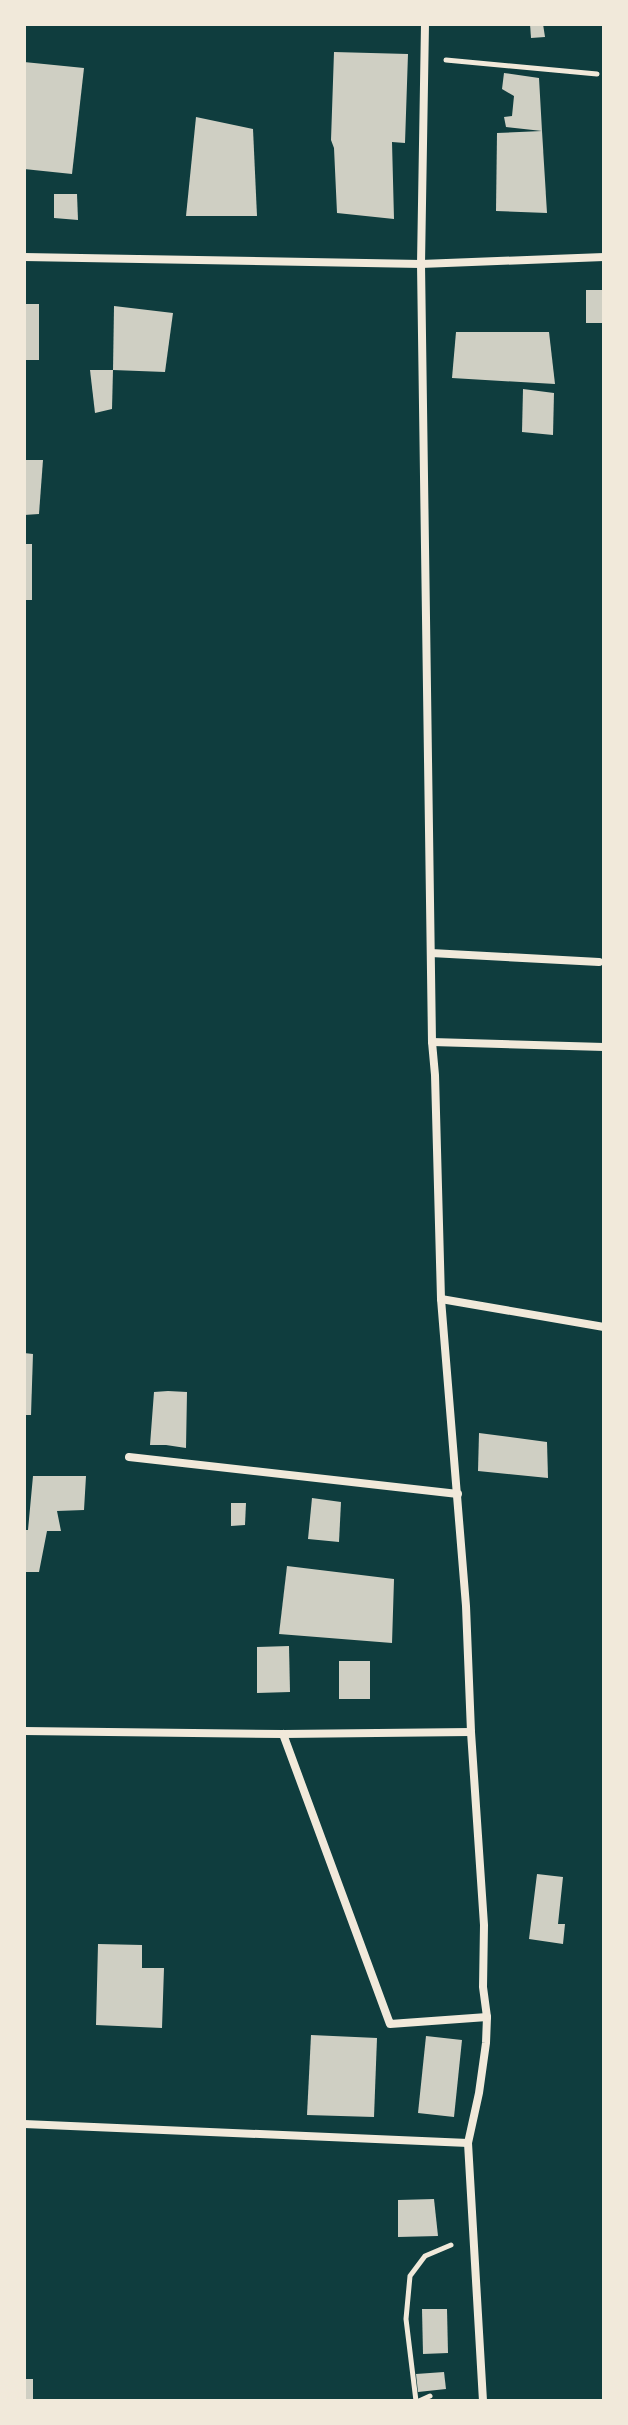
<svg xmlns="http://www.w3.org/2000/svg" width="628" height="2425" viewBox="0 0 628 2425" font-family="'Source Sans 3',sans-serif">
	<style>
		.building { fill: #cfcfc3 }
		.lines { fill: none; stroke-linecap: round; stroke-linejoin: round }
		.path { stroke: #f1e9da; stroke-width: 5 }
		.minor { stroke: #f1e9da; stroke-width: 8 }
	</style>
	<rect width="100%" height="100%" fill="#0f3d3e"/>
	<!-- building -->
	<g class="building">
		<polygon points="530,24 543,24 545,37 531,38"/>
		<polygon points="334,52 408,54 405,143 392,142 394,219 337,213 334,148 331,140"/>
		<polygon points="24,62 84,68 72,174 24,169"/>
		<polygon points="504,73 539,78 542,131 506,127 504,117 512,116 514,96 502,89"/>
		<polygon points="196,117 253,129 257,216 186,216"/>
		<polygon points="542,131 547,213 496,211 497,133"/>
		<polygon points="54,194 77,194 78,220 54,218"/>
		<rect x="586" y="290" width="18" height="33"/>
		<rect x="24" y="304" width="15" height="56"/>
		<polygon points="114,306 173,313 165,372 113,370"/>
		<polygon points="456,332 549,332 555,384 452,378"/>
		<polygon points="90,370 113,370 112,409 95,413"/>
		<polygon points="523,389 554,393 553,435 522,432"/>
		<polygon points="24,460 43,460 39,514 24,515"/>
		<rect x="24" y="544" width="8" height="56"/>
		<polygon points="24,1353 33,1354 31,1415 24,1415"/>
		<polygon points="168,1391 187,1392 186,1448 166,1445 150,1445 154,1392"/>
		<polygon points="479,1433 547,1442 548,1478 478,1471"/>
		<polygon points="33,1476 86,1476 84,1510 57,1511 61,1531 47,1531 39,1572 24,1572 24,1530 28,1530"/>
		<polygon points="312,1498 341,1502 339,1542 308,1539"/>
		<polygon points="231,1503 246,1503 245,1525 231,1526"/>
		<polygon points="287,1566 394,1579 392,1643 279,1634"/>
		<polygon points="289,1646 290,1692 257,1693 257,1647"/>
		<rect x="339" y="1661" width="31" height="38"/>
		<polygon points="537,1874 563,1877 558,1924 565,1924 563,1944 529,1939"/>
		<polygon points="98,1944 142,1945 142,1968 164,1968 162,2028 96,2025"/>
		<polygon points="311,2035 377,2038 374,2117 307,2115"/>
		<polygon points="426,2036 462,2040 454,2117 418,2113"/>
		<polygon points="434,2199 438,2236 398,2237 398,2200"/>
		<polygon points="422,2309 447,2309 448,2353 423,2354"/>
		<polygon points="444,2372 446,2389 418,2392 416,2374"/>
		<rect x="24" y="2379" width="9" height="22"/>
	</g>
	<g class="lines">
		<!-- path -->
		<g class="path">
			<polyline points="446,60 597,74"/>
			<polyline points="416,2401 406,2319 410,2276 425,2256 451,2245"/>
			<polyline points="419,2401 430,2396"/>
		</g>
		<!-- minor -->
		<g class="minor">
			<polyline points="425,24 421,264 432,1042 435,1075 441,1299 466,1606 471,1732 484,1925 483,1987 487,2017 486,2043 479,2093 468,2143 483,2401"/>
			<polyline points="24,257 421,264 604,257"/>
			<polyline points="431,953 599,962"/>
			<polyline points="432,1042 604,1047"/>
			<polyline points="441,1299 604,1327"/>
			<polyline points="129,1457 458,1494"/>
			<polyline points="24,1731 283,1734 471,1732"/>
			<polyline points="283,1734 390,2024 487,2017"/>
			<polyline points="24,2124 468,2143"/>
		</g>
	</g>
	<!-- border -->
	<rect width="628" height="2425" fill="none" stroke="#f1e9da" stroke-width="52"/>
</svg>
